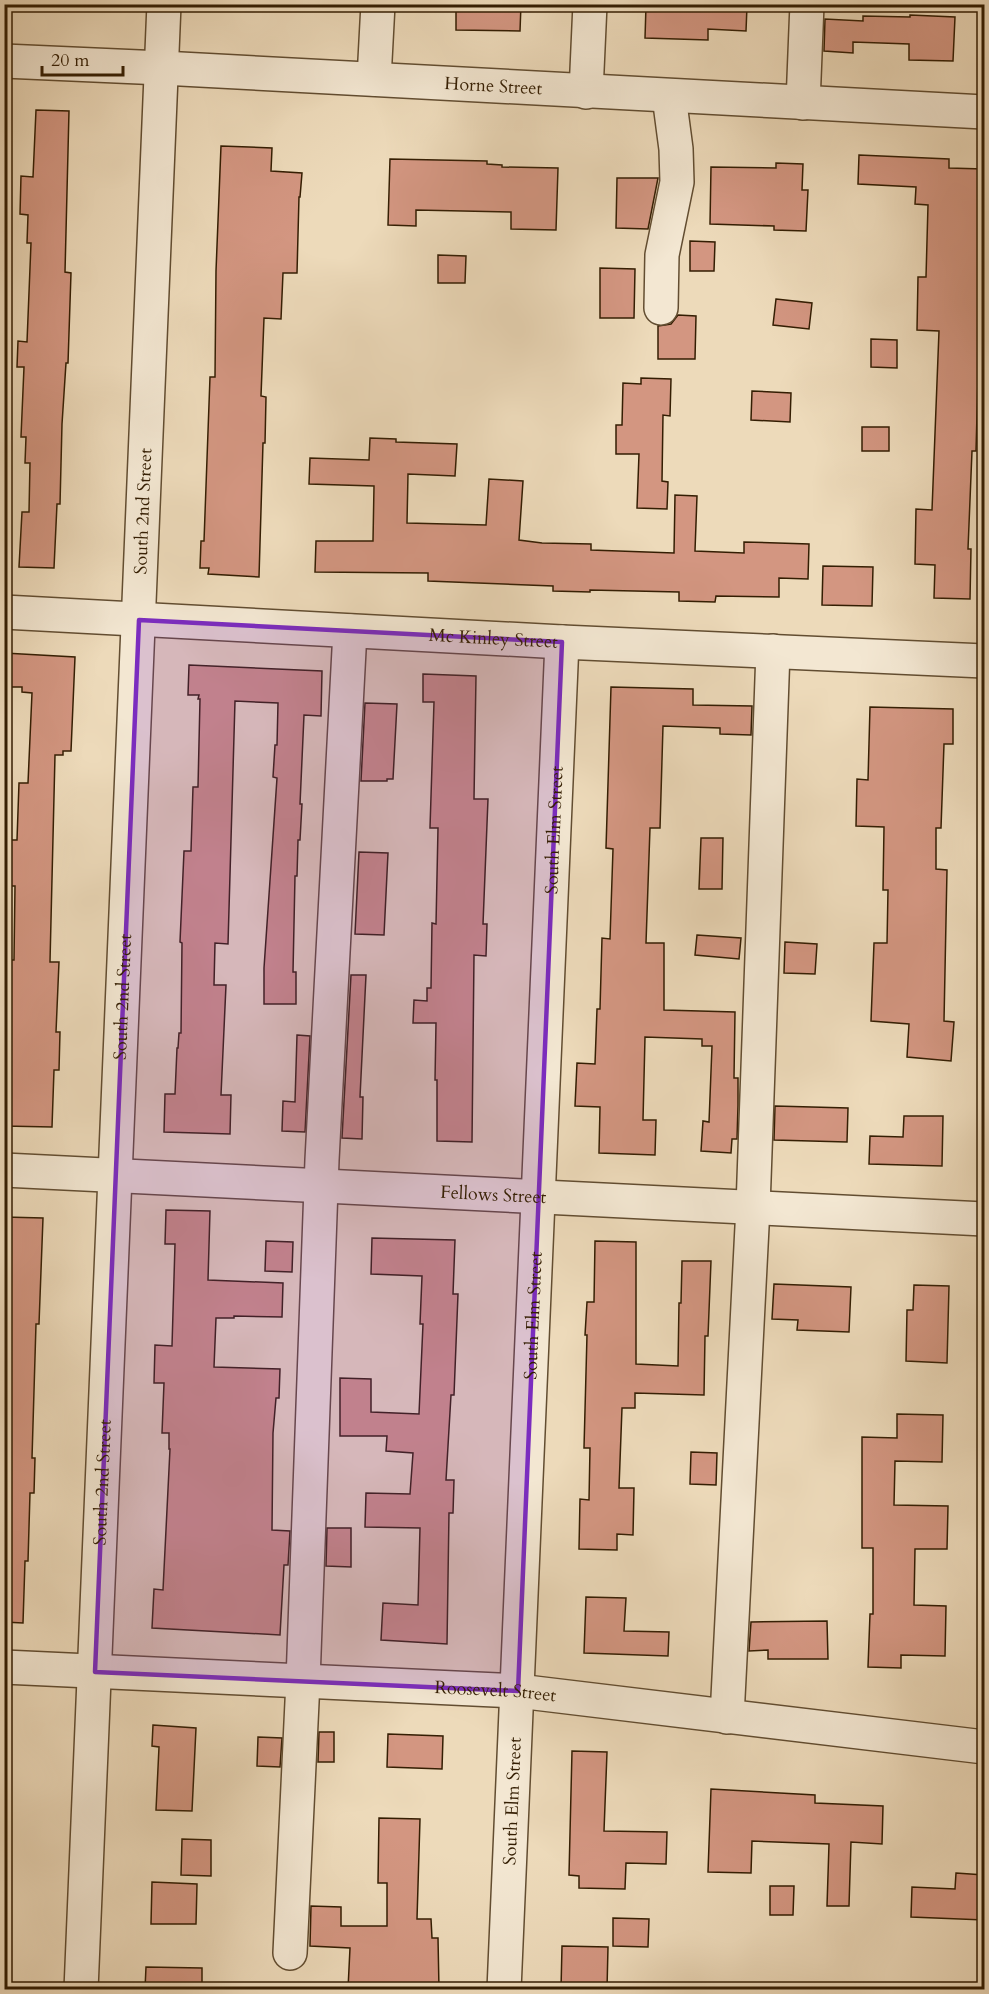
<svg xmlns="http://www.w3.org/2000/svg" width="989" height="1994" viewBox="0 0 989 1994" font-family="Cardo,serif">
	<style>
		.building { fill: #d39681; stroke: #341e03; stroke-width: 1.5 }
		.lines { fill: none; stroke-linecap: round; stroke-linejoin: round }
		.minor-casing { stroke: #624d31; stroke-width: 36 }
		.minor { stroke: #f3e7d2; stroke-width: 33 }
		.marked { fill: #7b2cbf; fill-opacity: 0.2; stroke: #7b2cbf; stroke-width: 4.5; stroke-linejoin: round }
		.labels { text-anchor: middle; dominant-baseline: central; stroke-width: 4.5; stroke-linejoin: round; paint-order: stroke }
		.street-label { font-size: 18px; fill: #341e03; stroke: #f3e7d2 }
	</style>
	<rect width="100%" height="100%" fill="#eddaba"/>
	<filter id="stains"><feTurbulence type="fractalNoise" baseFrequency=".00333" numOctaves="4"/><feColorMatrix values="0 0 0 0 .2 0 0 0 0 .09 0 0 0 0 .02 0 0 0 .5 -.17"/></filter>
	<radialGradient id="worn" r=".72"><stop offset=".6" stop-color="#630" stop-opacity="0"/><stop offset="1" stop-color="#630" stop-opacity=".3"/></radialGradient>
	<!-- building -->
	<g class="building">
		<polygon points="456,4 521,4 520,31 456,30"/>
		<polygon points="719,5 747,6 746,31 708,29 708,40 645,38 646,6 719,8"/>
		<polygon points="910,15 955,17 953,61 909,60 909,44 853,42 853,53 824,51 825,19 863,21 863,16 910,17"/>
		<polygon points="36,110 69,111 65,272 71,273 68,363 66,363 62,424 60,504 57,504 54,568 19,567 22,512 29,512 30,463 25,463 26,437 21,437 24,367 17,367 18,341 27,342 31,243 27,243 28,215 20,214 21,176 33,177"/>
		<polygon points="221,146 272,148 271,171 302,173 300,197 299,197 297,273 283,273 281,319 264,318 261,396 266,397 265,443 263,443 259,577 208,574 209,568 200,568 201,541 204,541 210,377 215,377 216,271"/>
		<polygon points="859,155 949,159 949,168 983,169 983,270 981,270 976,451 972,451 968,549 971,549 970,599 934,598 935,565 915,564 916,509 932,510 939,331 917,330 918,277 926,277 928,205 915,204 916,187 858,184"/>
		<polygon points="390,159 487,161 487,164 502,165 502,167 558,168 556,230 511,229 511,212 416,210 416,226 388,225"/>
		<polygon points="776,163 803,164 802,190 808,190 806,231 774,230 774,226 710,224 711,167 776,168"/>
		<polygon points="617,178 658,178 648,229 616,228"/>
		<polygon points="690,241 715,242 714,271 690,271"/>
		<polygon points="438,255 466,256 465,283 438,283"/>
		<polygon points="600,268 635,269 634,318 600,318"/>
		<polygon points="776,299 812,303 809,329 773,325"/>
		<polygon points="678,315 696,316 695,359 658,359 658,326 671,324"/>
		<polygon points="871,339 897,340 897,368 871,367"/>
		<polygon points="641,378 671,379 670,416 663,415 662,481 668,482 667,509 637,508 639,454 616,454 616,425 622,425 623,383 641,384"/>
		<polygon points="752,391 791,393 790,422 751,420"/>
		<rect x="862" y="427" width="27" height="24"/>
		<polygon points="370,438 396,439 396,442 457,444 455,476 408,474 407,523 486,525 489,479 523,481 519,540 542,543 591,544 591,550 674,553 675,495 697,496 695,551 744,553 744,542 809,544 808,579 779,578 779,597 716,596 715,602 679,601 679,592 590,590 590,592 553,591 553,586 428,581 428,573 315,572 316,541 373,541 374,486 309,484 310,458 369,460"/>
		<polygon points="823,566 873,567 872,606 822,605"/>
		<polygon points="4,653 75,657 71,751 63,751 63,755 55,755 50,962 59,962 56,1032 60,1032 59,1070 54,1070 52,1127 4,1126 4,960 14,960 15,886 4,886 4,840 17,840 19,783 28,783 32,693 22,692 22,687 4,687"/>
		<polygon points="189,665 322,671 321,716 304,715 300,804 302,804 300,840 298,840 297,876 295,876 293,972 296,972 296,1004 264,1004 264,968 277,778 273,777 275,745 277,745 278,703 235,701 228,944 215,943 214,985 226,985 221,1095 231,1095 230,1134 164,1132 165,1094 175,1094 177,1048 178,1048 179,1033 181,1033 182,943 180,942 184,851 191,851 193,787 198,787 200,699 198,699 199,695 188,695"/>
		<polygon points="423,674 476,676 474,799 488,799 483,924 487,924 486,956 474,955 472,1142 437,1141 437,1080 435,1080 436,1023 413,1023 414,1000 427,1001 427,988 431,988 432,923 436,924 438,828 430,828 434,702 423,702"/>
		<polygon points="611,687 693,689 693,705 752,706 751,735 720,734 720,728 663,726 660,828 650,828 646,943 664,943 664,1010 735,1012 734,1078 738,1078 738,1105 737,1139 732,1139 731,1153 701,1151 703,1121 709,1122 712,1046 702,1046 702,1039 645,1037 643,1120 656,1120 655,1155 599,1153 600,1107 575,1106 577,1063 595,1064 597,1009 600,1009 602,938 610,939 613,849 606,848"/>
		<polygon points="365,703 397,704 393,779 387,779 387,781 361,781"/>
		<polygon points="870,707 953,709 953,744 944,744 941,828 936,828 936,869 947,870 944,1021 954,1022 951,1061 907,1057 909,1024 871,1021 874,943 887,943 888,890 883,890 884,827 856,826 857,779 868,780"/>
		<polygon points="701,838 723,838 722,889 699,889"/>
		<polygon points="359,852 388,853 384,935 355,934"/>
		<polygon points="697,935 741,938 739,959 695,955"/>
		<polygon points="785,942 817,944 815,974 784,973"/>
		<polygon points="351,975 366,975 360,1097 363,1097 362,1139 342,1138"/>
		<polygon points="297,1035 310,1036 305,1132 282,1131 283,1101 295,1102"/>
		<polygon points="775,1106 848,1108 847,1142 774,1140"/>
		<polygon points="904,1116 943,1116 942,1166 869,1164 870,1136 903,1137"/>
		<polygon points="166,1210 210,1211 208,1280 283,1283 282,1317 234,1316 234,1318 216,1318 214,1367 280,1369 279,1398 276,1398 273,1433 272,1530 290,1531 288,1565 284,1565 280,1635 152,1628 154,1589 163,1590 170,1449 169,1449 169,1433 162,1433 164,1383 154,1383 155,1345 172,1346 175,1244 165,1244"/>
		<polygon points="4,1217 43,1218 39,1324 36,1324 32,1458 35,1458 34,1493 30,1493 28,1561 25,1561 23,1623 4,1622"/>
		<polygon points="372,1238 455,1240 453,1294 458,1294 454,1395 451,1395 446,1480 454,1480 453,1513 449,1513 447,1644 381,1640 383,1603 418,1605 420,1528 365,1527 366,1493 410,1494 413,1453 386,1451 387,1436 340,1436 340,1378 371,1379 371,1412 419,1414 423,1324 420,1324 422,1276 371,1274"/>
		<polygon points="266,1241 293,1242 292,1272 265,1271"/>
		<polygon points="595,1241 636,1242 636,1364 678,1366 679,1303 681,1303 682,1261 711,1261 708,1336 705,1336 704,1395 635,1393 635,1408 622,1408 619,1488 634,1488 633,1535 617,1534 617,1550 579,1549 580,1499 589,1500 590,1448 584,1448 587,1335 585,1335 587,1302 594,1302"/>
		<polygon points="774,1284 851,1287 849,1332 797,1330 798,1320 772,1319"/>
		<polygon points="914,1285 949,1286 947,1363 906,1361 907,1310 913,1310"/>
		<polygon points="897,1414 943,1415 942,1462 895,1461 894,1505 948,1506 947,1549 915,1549 914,1605 946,1606 945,1656 901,1655 901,1668 868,1667 870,1614 873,1614 873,1548 862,1548 862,1437 897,1438"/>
		<polygon points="691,1452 717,1453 716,1485 690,1484"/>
		<polygon points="327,1528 351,1528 351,1567 326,1566"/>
		<polygon points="586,1597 626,1598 624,1631 669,1632 668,1656 584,1653"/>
		<polygon points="827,1621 828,1659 768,1659 768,1650 749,1651 751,1622"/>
		<polygon points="153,1725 196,1728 192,1811 156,1810 159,1747 152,1746"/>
		<polygon points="319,1732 334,1732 334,1762 318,1762"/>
		<polygon points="388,1734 443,1736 442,1769 387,1767"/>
		<polygon points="258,1737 282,1738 280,1767 257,1766"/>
		<polygon points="572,1751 607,1752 604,1831 667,1832 666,1864 626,1863 625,1889 579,1888 579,1876 569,1875"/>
		<polygon points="711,1789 815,1795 815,1803 883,1806 882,1844 851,1842 849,1906 827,1906 829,1844 752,1841 751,1873 708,1872"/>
		<polygon points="379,1818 420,1819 417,1919 431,1919 432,1938 438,1938 439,1989 348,1989 350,1948 310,1946 311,1906 341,1907 341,1926 387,1926 387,1883 378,1883"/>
		<polygon points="182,1839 211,1840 211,1876 181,1875"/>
		<polygon points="956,1873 984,1875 984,1920 911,1917 912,1887 955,1889"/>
		<polygon points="152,1882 197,1884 196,1924 151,1924"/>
		<polygon points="770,1886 794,1886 793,1915 770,1915"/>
		<polygon points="613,1918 649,1919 648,1947 613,1946"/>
		<polygon points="562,1946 608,1947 607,1989 561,1989"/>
		<polygon points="146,1967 202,1968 202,1989 145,1989"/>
	</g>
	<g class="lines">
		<!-- minor casing -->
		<g class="minor-casing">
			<g id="minor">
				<path id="s1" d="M4,61L162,68L984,112"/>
				<polyline points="374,79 378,4"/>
				<polyline points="586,92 590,4"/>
				<polyline points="803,103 807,4"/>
				<polyline points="661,308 662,255 677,182 676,149 669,96"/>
				<path id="s2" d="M4,612L562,642L984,661"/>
				<path id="s3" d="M4,1170L984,1219"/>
				<path id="s4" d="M4,1667L518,1691L984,1747"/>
				<polyline points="727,1717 753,1207 773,651"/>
				<polyline points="290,1953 303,1681 322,1160 350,631"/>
				<path id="s5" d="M81,1990L164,4"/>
				<path id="s6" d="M504,1990L562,642"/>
			</g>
		</g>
		<!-- minor -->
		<use href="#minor" class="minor"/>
	</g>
	<!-- marked area -->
	<path class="marked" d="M139,620L562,642L518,1691L95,1672Z"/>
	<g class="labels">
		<!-- street labels -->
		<g class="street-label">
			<text stroke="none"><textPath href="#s1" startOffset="490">Horne Street</textPath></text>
			<text stroke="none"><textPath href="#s5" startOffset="1480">South 2nd Street</textPath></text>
			<text stroke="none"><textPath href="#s2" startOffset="490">Mc Kinley Street</textPath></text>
			<text stroke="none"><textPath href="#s6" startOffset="1161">South Elm Street</textPath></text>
			<text stroke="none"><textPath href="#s5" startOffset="994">South 2nd Street</textPath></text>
			<text stroke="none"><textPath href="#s3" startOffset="490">Fellows Street</textPath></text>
			<text stroke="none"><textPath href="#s6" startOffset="675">South Elm Street</textPath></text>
			<text stroke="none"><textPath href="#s5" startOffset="508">South 2nd Street</textPath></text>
			<text stroke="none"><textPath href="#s4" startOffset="492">Roosevelt Street</textPath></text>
			<text stroke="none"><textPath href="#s6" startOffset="189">South Elm Street</textPath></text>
		</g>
	</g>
	<!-- margin -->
	<rect width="989" height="1994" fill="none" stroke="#eddaba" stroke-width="24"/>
	<rect x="6" y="6" width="977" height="1982" fill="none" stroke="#341e03" stroke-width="3"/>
	<rect x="12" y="12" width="965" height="1970" fill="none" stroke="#341e03" stroke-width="1.5"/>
	<!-- scale -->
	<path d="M42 66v9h81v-9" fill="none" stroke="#341e03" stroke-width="3"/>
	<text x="51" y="66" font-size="18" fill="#341e03" stroke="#f3e7d2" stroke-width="4.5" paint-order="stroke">20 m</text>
	<rect width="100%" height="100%" filter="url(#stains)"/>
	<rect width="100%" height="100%" fill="url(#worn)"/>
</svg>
